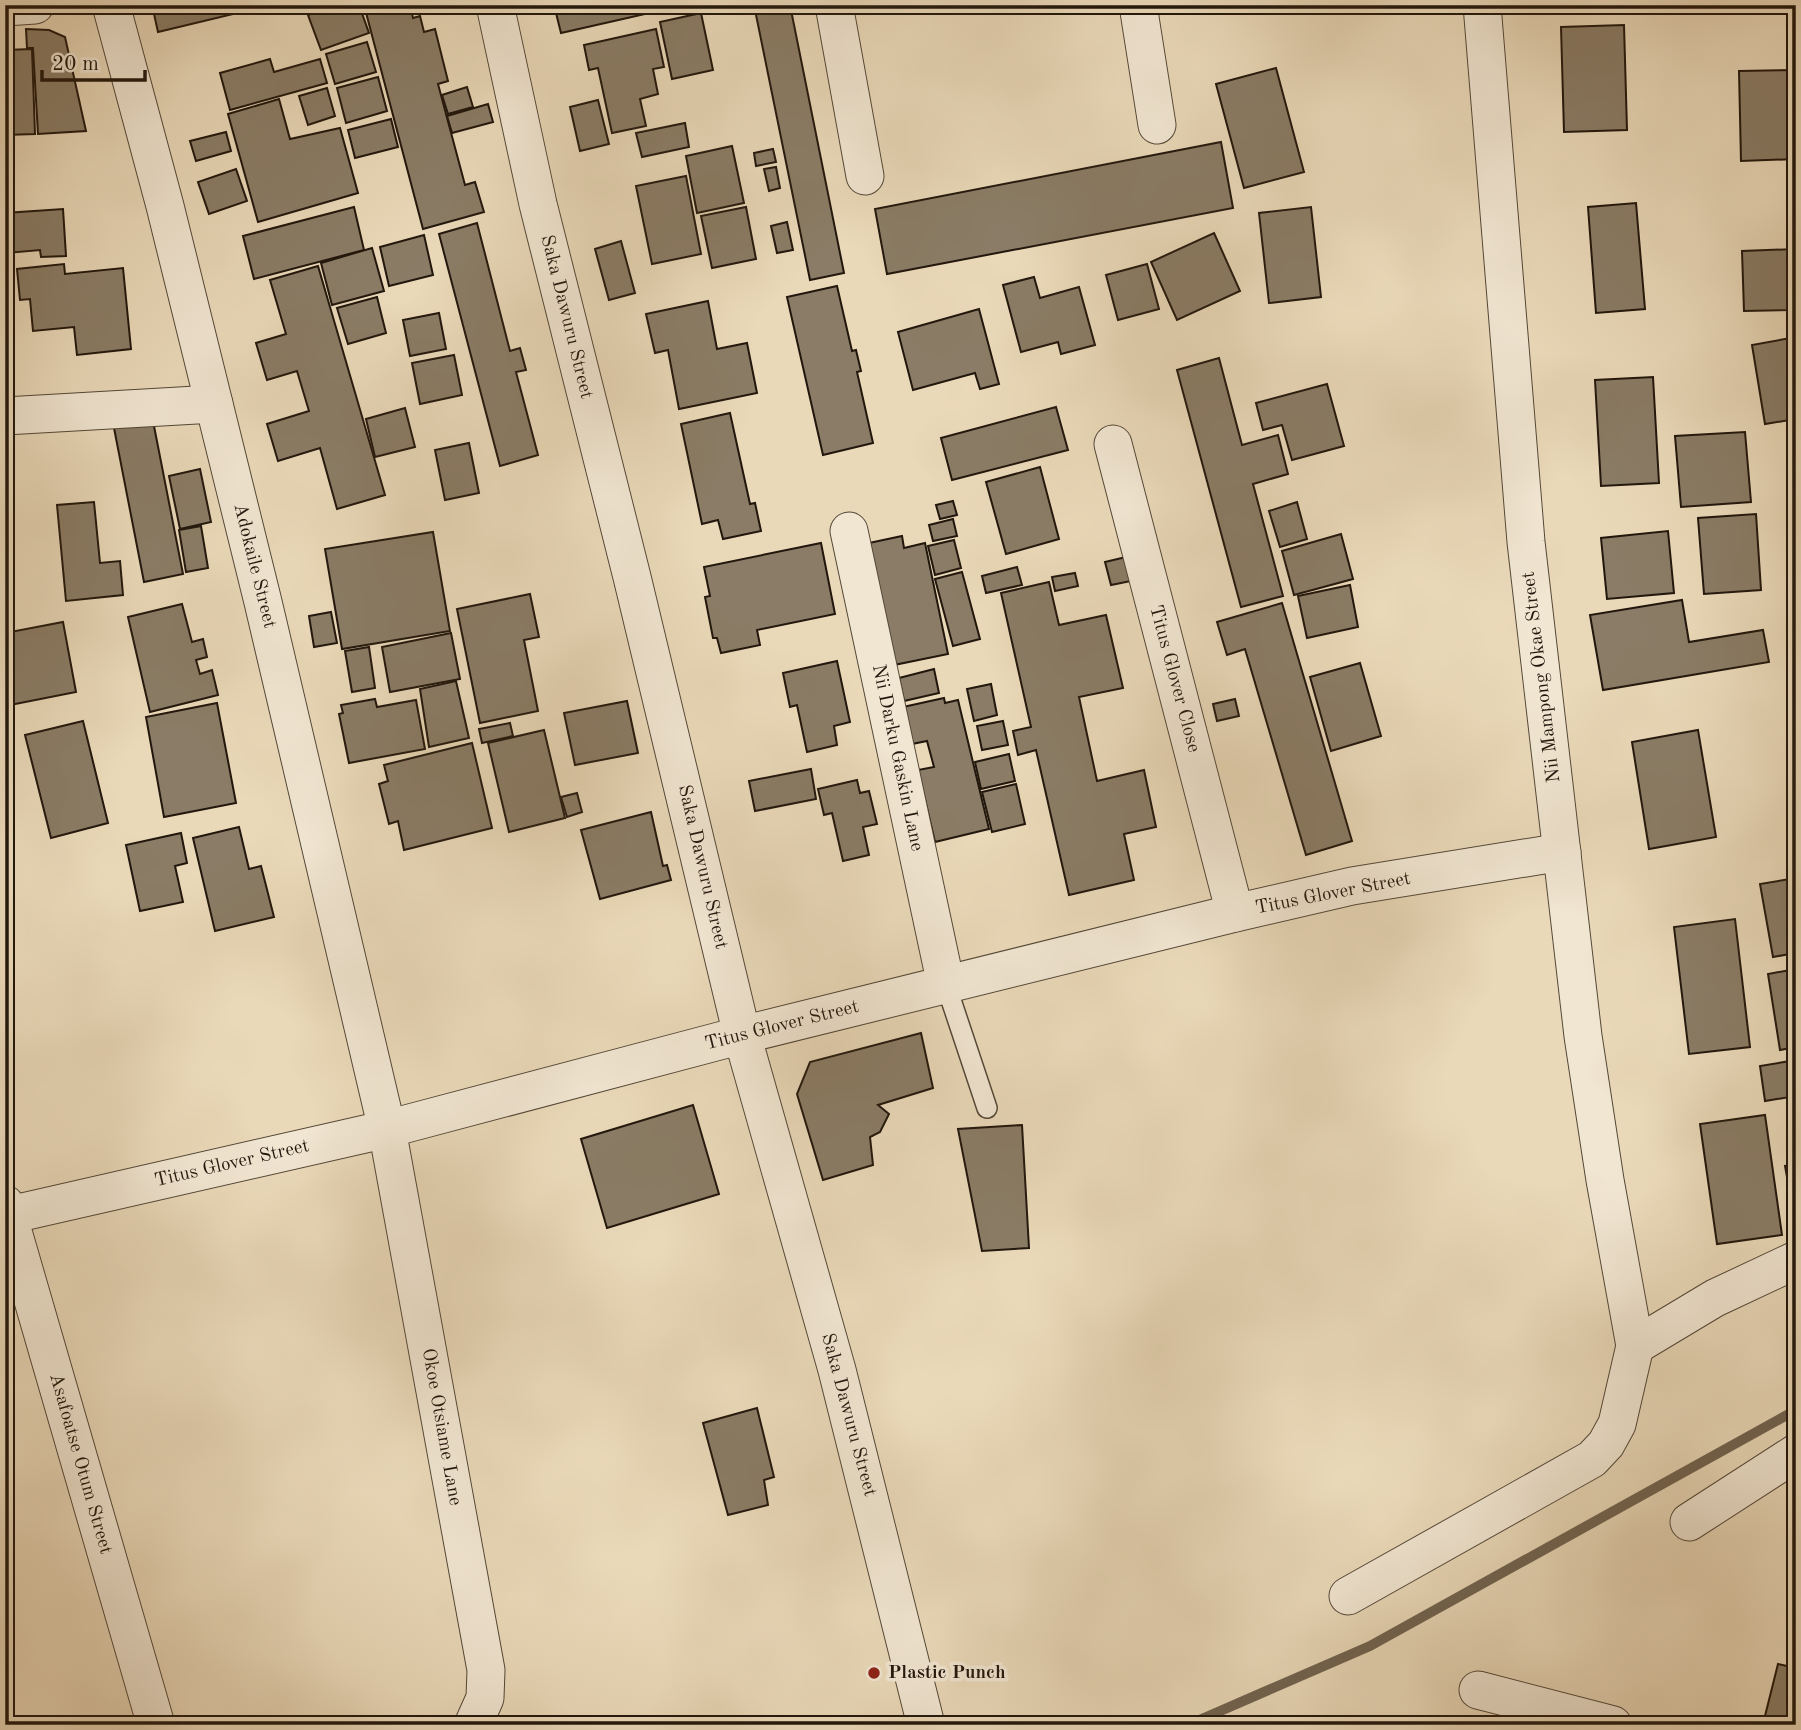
<svg xmlns="http://www.w3.org/2000/svg" width="1801" height="1730" viewBox="0 0 1801 1730" font-family="'Old Standard TT',serif">
	<style>
		.lines { fill: none; stroke-linecap: round; stroke-linejoin: round }
		.stream { stroke: #716451; stroke-width: 10 }
		.building { fill: #8a7c66; stroke: #22170d; stroke-width: 2 }
		.lane-casing { stroke: #544838; stroke-width: 22 }
		.street-casing { stroke: #544838; stroke-width: 39 }
		.lane { stroke: #f1e6d2; stroke-width: 19 }
		.street { stroke: #f1e6d2; stroke-width: 37 }
		.poi-dot { fill: #8f2418; stroke: #f1e6d2; stroke-width: 2.5 }
		.labels { text-anchor: middle; dominant-baseline: central; stroke-width: 7; stroke-linejoin: round; paint-order: stroke }
		.street-label { font-size: 19px; fill: #22170d; stroke: #f1e6d2 }
		.poi-label { font-size: 19px; font-weight: bold; fill: #22170d; stroke: #f1e6d2; text-anchor: start }
	</style>
	<rect width="100%" height="100%" fill="#ead9b9"/>
	<filter id="stains"><feTurbulence type="fractalNoise" baseFrequency=".00286" numOctaves="4"/><feColorMatrix values="0 0 0 0 .2 0 0 0 0 .09 0 0 0 0 .02 0 0 0 .5 -.17"/></filter>
	<radialGradient id="worn" r=".72"><stop offset=".6" stop-color="#630" stop-opacity="0"/><stop offset="1" stop-color="#630" stop-opacity=".3"/></radialGradient>
	<g class="lines">
		<!-- stream -->
		<polyline class="stream" points="1188,1725 1370,1646 1796,1410"/>
	</g>
	<!-- building -->
	<g class="building">
		<polygon points="152,5 271,5 158,32"/>
		<polygon points="335,5 359,5 369,33 321,50 308,15"/>
		<polygon points="364,5 410,5 413,18 420,16 424,32 435,29 448,81 438,84 465,185 475,182 484,212 423,229"/>
		<polygon points="412,5 445,5 414,13"/>
		<polygon points="554,5 643,5 645,14 561,33"/>
		<polygon points="754,5 790,5 844,273 810,280"/>
		<polygon points="1230,5 1282,5 1231,11"/>
		<polygon points="701,13 713,70 672,79 660,22"/>
		<polygon points="1624,25 1627,130 1564,132 1561,27"/>
		<polygon points="26,29 49,30 65,37 86,131 38,134 33,48 27,48"/>
		<polygon points="656,29 664,67 653,69 658,94 640,99 646,126 612,133 598,68 589,70 584,45"/>
		<polygon points="367,42 376,72 335,84 326,54"/>
		<polygon points="32,49 35,134 5,135 5,50"/>
		<polygon points="270,59 274,72 320,59 327,83 230,110 220,73"/>
		<polygon points="1276,68 1304,172 1244,188 1216,84"/>
		<polygon points="1796,70 1796,159 1741,161 1739,71"/>
		<polygon points="378,77 387,111 346,123 337,88"/>
		<polygon points="467,87 473,107 448,114 442,95"/>
		<polygon points="327,88 335,116 308,125 299,96"/>
		<polygon points="279,99 290,139 340,128 358,193 258,222 228,114"/>
		<polygon points="598,100 609,144 580,151 570,107"/>
		<polygon points="488,104 493,122 452,133 447,116"/>
		<polygon points="391,119 398,147 355,158 348,130"/>
		<polygon points="685,123 689,147 642,157 636,133"/>
		<polygon points="226,132 231,151 196,161 190,141"/>
		<polygon points="1221,142 1233,208 887,274 875,209"/>
		<polygon points="5,143 9,143 11,161 5,162"/>
		<polygon points="732,146 744,203 697,213 686,156"/>
		<polygon points="773,149 776,162 756,166 754,153"/>
		<polygon points="776,167 780,188 769,191 764,169"/>
		<polygon points="236,169 247,201 209,214 198,182"/>
		<polygon points="686,176 701,254 652,264 636,186"/>
		<polygon points="1636,203 1645,309 1596,313 1588,207"/>
		<polygon points="354,207 364,250 254,279 243,236"/>
		<polygon points="746,207 756,259 712,268 701,216"/>
		<polygon points="1311,207 1321,297 1269,303 1259,213"/>
		<polygon points="63,209 66,256 41,257 40,250 7,253 5,213"/>
		<polygon points="787,222 793,250 777,253 771,226"/>
		<polygon points="477,223 510,351 520,348 526,370 516,372 538,455 500,466 439,234"/>
		<polygon points="1214,233 1240,291 1177,320 1151,262"/>
		<polygon points="424,235 433,275 389,286 380,247"/>
		<polygon points="621,241 635,293 609,300 595,249"/>
		<polygon points="372,248 384,291 332,305 321,263"/>
		<polygon points="1796,249 1796,274 1791,274 1793,310 1744,311 1742,251"/>
		<polygon points="64,264 65,274 123,268 131,349 77,355 74,327 33,331 30,299 20,300 17,269"/>
		<polygon points="1147,264 1159,309 1118,320 1106,275"/>
		<polygon points="318,266 385,495 337,509 320,448 278,461 267,424 309,411 297,371 267,380 256,343 286,334 270,280"/>
		<polygon points="1034,277 1040,298 1079,287 1095,345 1061,354 1058,342 1021,352 1003,285"/>
		<polygon points="837,286 852,351 856,350 861,371 857,372 873,443 823,455 787,297"/>
		<polygon points="377,297 386,333 348,344 337,308"/>
		<polygon points="708,301 717,349 747,343 757,393 679,409 668,350 655,353 646,314"/>
		<polygon points="979,309 999,384 980,389 975,373 913,390 898,332"/>
		<polygon points="439,313 446,349 410,356 403,320"/>
		<polygon points="1796,337 1796,419 1765,424 1752,345"/>
		<polygon points="454,355 462,395 420,404 412,363"/>
		<polygon points="1219,358 1242,445 1278,435 1288,474 1253,484 1283,596 1241,607 1177,370"/>
		<polygon points="1653,377 1659,483 1601,486 1595,380"/>
		<polygon points="1327,384 1344,446 1292,460 1282,425 1263,430 1256,403"/>
		<polygon points="1056,407 1068,450 952,480 941,438"/>
		<polygon points="405,408 415,447 375,457 366,419"/>
		<polygon points="730,413 750,504 755,503 761,531 723,539 718,520 702,524 681,424"/>
		<polygon points="153,421 183,574 144,582 114,428"/>
		<polygon points="1745,432 1751,502 1681,507 1675,436"/>
		<polygon points="469,443 479,493 445,500 435,450"/>
		<polygon points="1040,467 1059,539 1006,554 986,482"/>
		<polygon points="200,469 211,522 180,529 169,476"/>
		<polygon points="953,501 957,515 940,519 936,505"/>
		<polygon points="94,502 100,563 120,561 123,595 66,601 57,505"/>
		<polygon points="1297,502 1307,539 1280,547 1269,511"/>
		<polygon points="1756,514 1761,590 1704,594 1698,518"/>
		<polygon points="953,519 957,536 933,541 929,525"/>
		<polygon points="201,526 208,568 186,572 179,530"/>
		<polygon points="1668,531 1674,593 1607,599 1601,538"/>
		<polygon points="433,532 450,631 342,649 325,549"/>
		<polygon points="1341,534 1353,579 1294,595 1282,551"/>
		<polygon points="902,536 904,548 925,543 948,654 894,665 869,543"/>
		<polygon points="954,540 961,568 935,575 928,546"/>
		<polygon points="821,543 835,614 757,630 760,645 721,653 717,638 713,638 705,597 710,596 704,567"/>
		<polygon points="1126,557 1131,581 1111,585 1105,562"/>
		<polygon points="1017,567 1022,585 986,593 982,576"/>
		<polygon points="962,572 980,639 953,646 935,579"/>
		<polygon points="1075,573 1078,586 1055,591 1052,577"/>
		<polygon points="1049,582 1059,625 1106,615 1123,688 1079,697 1097,781 1144,770 1156,827 1124,834 1134,880 1069,895 1036,750 1018,755 1013,731 1031,727 1001,593"/>
		<polygon points="1350,585 1358,627 1307,638 1298,596"/>
		<polygon points="1796,593 1796,644 1787,595"/>
		<polygon points="530,594 539,637 524,640 538,711 480,723 457,609"/>
		<polygon points="1682,600 1689,642 1763,630 1769,662 1603,690 1590,615"/>
		<polygon points="1282,603 1352,841 1306,855 1245,649 1227,655 1217,622"/>
		<polygon points="182,604 192,642 203,639 207,657 196,660 200,674 212,670 218,695 150,712 128,617"/>
		<polygon points="331,612 337,643 314,647 309,616"/>
		<polygon points="63,622 76,692 5,706 5,633"/>
		<polygon points="451,633 460,679 390,692 382,647"/>
		<polygon points="369,647 375,688 352,692 345,651"/>
		<polygon points="837,661 850,722 834,726 837,745 807,752 797,705 790,707 783,673"/>
		<polygon points="1360,663 1381,736 1331,751 1310,677"/>
		<polygon points="934,669 939,693 904,701 899,678"/>
		<polygon points="456,681 469,738 429,747 420,689"/>
		<polygon points="991,684 997,715 974,721 967,689"/>
		<polygon points="944,698 945,703 958,700 989,829 935,842 918,770 934,767 927,741 912,744 903,707"/>
		<polygon points="375,699 377,707 416,700 425,749 349,763 339,714 343,713 341,705"/>
		<polygon points="1235,699 1239,716 1217,721 1213,704"/>
		<polygon points="627,701 638,753 575,765 564,713"/>
		<polygon points="217,703 236,803 164,817 146,717"/>
		<polygon points="83,721 108,823 51,838 25,735"/>
		<polygon points="1003,721 1008,745 982,750 977,726"/>
		<polygon points="510,723 513,736 482,743 479,729"/>
		<polygon points="544,730 565,818 509,832 488,743"/>
		<polygon points="1698,730 1716,837 1649,849 1632,742"/>
		<polygon points="472,743 492,828 404,850 398,821 389,824 379,784 388,781 384,765"/>
		<polygon points="1009,754 1015,781 981,789 975,762"/>
		<polygon points="811,769 816,799 755,811 749,781"/>
		<polygon points="857,780 860,793 869,791 877,824 863,827 869,855 843,861 832,813 824,815 818,789"/>
		<polygon points="1016,784 1025,824 992,832 982,792"/>
		<polygon points="577,793 582,812 567,817 561,797"/>
		<polygon points="651,812 663,866 667,865 671,880 600,899 581,830"/>
		<polygon points="239,827 249,869 261,866 274,917 215,931 193,838"/>
		<polygon points="181,833 187,863 175,866 183,902 140,911 126,845"/>
		<polygon points="1796,878 1796,953 1773,957 1760,884"/>
		<polygon points="1735,919 1750,1047 1689,1054 1674,927"/>
		<polygon points="1796,969 1796,1047 1780,1050 1768,974"/>
		<polygon points="921,1033 933,1088 878,1105 889,1114 880,1132 870,1137 873,1165 823,1180 797,1094 810,1062"/>
		<polygon points="1796,1060 1796,1096 1765,1101 1760,1066"/>
		<polygon points="693,1105 719,1194 607,1228 581,1139"/>
		<polygon points="1765,1115 1782,1235 1717,1244 1700,1124"/>
		<polygon points="1022,1125 1029,1248 982,1251 958,1129"/>
		<polygon points="1796,1165 1796,1187 1789,1188 1785,1166"/>
		<polygon points="757,1408 774,1477 764,1480 768,1505 728,1515 703,1423"/>
		<polygon points="1778,1664 1796,1668 1796,1725 1764,1720"/>
	</g>
	<g class="lines">
		<!-- lane casing -->
		<g class="lane-casing">
			<polyline id="lane" points="946,985 987,1108"/>
		</g>
		<!-- street casing -->
		<g class="street-casing">
			<g id="street">
				<polyline points="111,5 165,206 263,602 387,1129 486,1670 485,1698 473,1725"/>
				<polyline points="495,5 538,204 632,577 742,1035 837,1370 926,1725"/>
				<polyline points="834,5 865,176"/>
				<polyline points="1138,5 1157,125"/>
				<polyline points="5,7 35,5"/>
				<polyline points="5,416 214,404"/>
				<polyline points="1113,444 1235,913"/>
				<polyline points="849,531 946,985"/>
				<polyline points="5,1204 156,1725"/>
				<polyline points="5,1216 387,1129 742,1035 1235,913 1352,886 1562,852"/>
				<polyline points="1635,1346 1715,1298 1796,1260"/>
				<polyline points="1689,1522 1796,1453"/>
				<polyline points="1348,1596 1592,1459 1606,1444 1617,1424 1635,1346 1605,1180 1583,1036 1526,542 1482,5"/>
				<polyline points="1478,1690 1613,1725"/>
			</g>
		</g>
		<!-- lane -->
		<use href="#lane" class="lane"/>
		<!-- street -->
		<use href="#street" class="street"/>
	</g>
	<!-- markers -->
	<circle class="poi-dot" cx="874" cy="1673" r="7"/>
	<g class="labels">
		<!-- street labels -->
		<g class="street-label">
			<text transform="translate(566 317) rotate(76)">Saka Dawuru Street</text>
			<text transform="translate(254 566) rotate(76)">Adokaile Street</text>
			<text transform="translate(1542 677) rotate(-97)">Nii Mampong Okae Street</text>
			<text transform="translate(1174 679) rotate(75)">Titus Glover Close</text>
			<text transform="translate(897 758) rotate(78)">Nii Darku Gaskin Lane</text>
			<text transform="translate(702 867) rotate(77)">Saka Dawuru Street</text>
			<text transform="translate(1333 894) rotate(-11)">Titus Glover Street</text>
			<text transform="translate(782 1026) rotate(-14)">Titus Glover Street</text>
			<text transform="translate(232 1164) rotate(-13)">Titus Glover Street</text>
			<text transform="translate(848 1415) rotate(75)">Saka Dawuru Street</text>
			<text transform="translate(441 1427) rotate(80)">Okoe Otsiame Lane</text>
			<text transform="translate(80 1464) rotate(74)">Asafoatse Otum Street</text>
		</g>
		<!-- poi labels -->
		<g class="poi-label">
			<text x="888" y="1673">Plastic Punch</text>
		</g>
	</g>
	<!-- margin -->
	<rect width="1801" height="1730" fill="none" stroke="#ead9b9" stroke-width="28"/>
	<rect x="7" y="7" width="1787" height="1716" fill="none" stroke="#22170d" stroke-width="3.5"/>
	<rect x="14" y="14" width="1773" height="1702" fill="none" stroke="#22170d" stroke-width="2"/>
	<!-- scale -->
	<path d="M42 70v10h103v-10" fill="none" stroke="#22170d" stroke-width="3.5"/>
	<text x="52" y="70" font-size="21" fill="#22170d" stroke="#f1e6d2" stroke-width="5" paint-order="stroke">20 m</text>
	<rect width="100%" height="100%" filter="url(#stains)"/>
	<rect width="100%" height="100%" fill="url(#worn)"/>
</svg>
